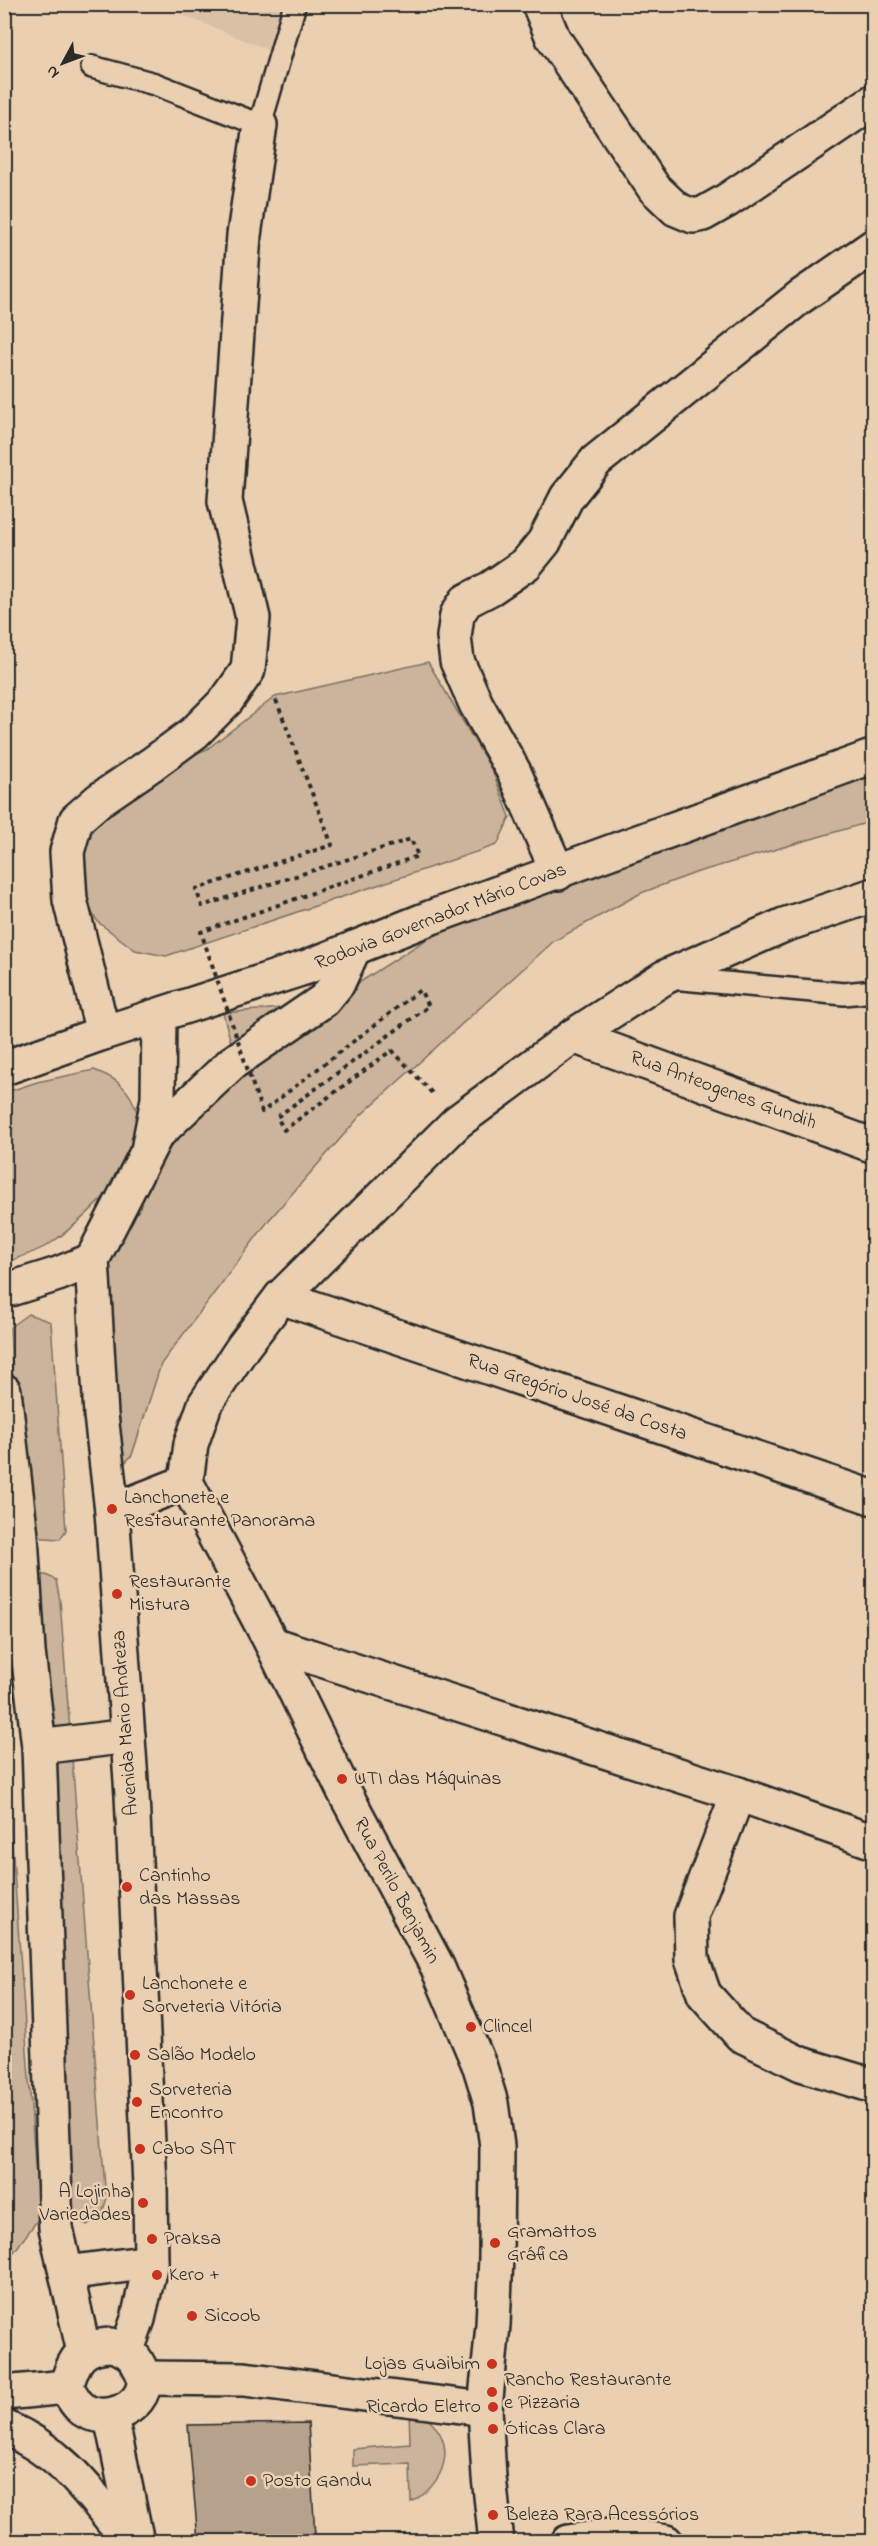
<svg xmlns="http://www.w3.org/2000/svg" width="878" height="2546" viewBox="0 0 878 2546" font-family="'Indie Flower',sans-serif">
	<style>
		.built { fill: #dac1a6 }
		.green { fill: #cbb49b; stroke: #7b7063; stroke-width: 1.5 }
		.building { fill: #b5a18c; stroke: #2b2b2b; stroke-width: 1.5 }
		.lines { fill: none; stroke-linecap: round; stroke-linejoin: round }
		.lane-casing { stroke: #2b2b2b; stroke-width: 26 }
		.street-casing { stroke: #2b2b2b; stroke-width: 38 }
		.highway-casing { stroke: #2b2b2b; stroke-width: 38 }
		.path { stroke: #2b2b2b; stroke-width: 4; stroke-dasharray: 4.5 4.5; stroke-linecap: butt }
		.lane { stroke: #eacfb1; stroke-width: 21 }
		.street { stroke: #eacfb1; stroke-width: 33 }
		.highway { stroke: #eacfb1; stroke-width: 33 }
		.path-bridge { stroke: #2b2b2b; stroke-width: 4; stroke-dasharray: 4.5 4.5; stroke-linecap: butt }
		.poi-dot { fill: #c8321e; stroke: #eacfb1; stroke-width: 2 }
		.labels { text-anchor: middle; dominant-baseline: central; stroke-width: 5; stroke-linejoin: round; paint-order: stroke }
		.street-label { font-size: 20px; fill: #2b2b2b; stroke: #eacfb1 }
		.poi-label { font-size: 20px; fill: #2b2b2b; stroke: #eacfb1; text-anchor: start }
	</style>
	<rect width="100%" height="100%" fill="#eacfb1"/>
	<filter id="ink" filterUnits="userSpaceOnUse"><feTurbulence type="fractalNoise" baseFrequency=".0167" numOctaves="2"/><feDisplacementMap in="SourceGraphic" scale="12" xChannelSelector="R" yChannelSelector="G"/><feConvolveMatrix kernelMatrix="1 2 1 2 8 2 1 2 1" color-interpolation-filters="sRGB"/></filter>
	<g filter="url(#ink)">
		<!-- built -->
		<polygon class="built" points="158,5 288,5 282,56 254,44"/>
		<!-- green -->
		<g class="green">
			<polygon points="428,662 493,772 510,817 497,845 166,956 135,950 98,922 82,898 79,870 86,839 110,803 145,775 207,749 275,697"/>
			<polygon points="873,773 873,821 698,872 641,893 554,941 361,1115 269,1220 161,1364 132,1455 123,1465 117,1459 110,1255 155,1138 332,1000 475,908"/>
			<polygon points="281,1008 231,1043 223,1013"/>
			<path d="M94,1070C113,1077 126,1085 134,1104C140,1118 142,1134 137,1149C124,1182 80,1223 51,1243C38,1252 19,1257 5,1263L4,1093L37,1082Z"/>
			<polygon points="28,1314 51,1322 66,1530 60,1539 30,1537 19,1524 10,1327"/>
			<polygon points="36,1575 46,1575 56,1580 60,1601 106,2201 101,2217 87,2225 74,2218 65,2207"/>
			<polygon points="5,1745 39,2218 5,2264 4,2264"/>
			<path d="M409,2410C414,2412 421,2415 426,2418C460,2443 444,2486 411,2502L410,2464L353,2466V2449L410,2444Z"/>
		</g>
		<!-- building -->
		<polygon class="building" points="308,2423 315,2536 198,2540 188,2425"/>
		<g class="lines">
			<!-- lane casing -->
			<g class="lane-casing">
				<g id="lane">
					<polyline points="92,67 155,84 260,125 295,4"/>
					<polyline points="672,978 844,994 874,991"/>
				</g>
			</g>
			<!-- street casing -->
			<g class="street-casing">
				<g id="street">
					<polyline points="539,4 553,38 654,188 676,209 693,216 703,214 726,201 874,101"/>
					<polyline points="558,873 514,772 476,704 457,661 454,637 457,615 466,601 491,588 526,564 544,542 567,497 596,461 800,297 874,246"/>
					<polyline points="103,1033 70,900 67,852 76,820 99,800 152,764 194,733 227,700 248,670 253,618 225,501 244,235 260,125"/>
					<polyline points="573,1036 874,1146"/>
					<polyline points="149,1145 158,1099 159,1016"/>
					<polyline points="4,1291 58,1274 92,1260"/>
					<polyline points="281,1297 874,1498"/>
					<polyline points="4,1391 21,1536 28,1652 39,1747 56,2228 84,2352"/>
					<polyline points="112,1511 186,1482"/>
					<polyline points="272,1644 738,1794 874,1842"/>
					<polyline points="39,1747 128,1736"/>
					<polyline points="738,1794 691,1916 692,1959 704,1994 741,2035 801,2064 874,2086"/>
					<polyline points="66,2273 151,2262"/>
					<path d="M111,2345C125,2349 133,2353 139,2366C141,2370 144,2375 144,2379C146,2410 99,2427 79,2406C74,2401 70,2393 66,2387C74,2359 81,2346 111,2345Z"/>
					<polyline points="127,2350 138,2319 151,2262 150,2186 132,1795 112,1511 101,1415 92,1260 156,1135 232,1063 324,1000 338,983 354,948"/>
					<polyline points="145,2378 244,2379 485,2409"/>
					<polyline points="4,2393 66,2387"/>
					<polyline points="111,2417 137,2542"/>
					<path d="M4,2427C64,2453 90,2493 130,2542"/>
					<polyline points="496,2542 489,2477 485,2409 493,2325 496,2257 497,2146 491,2103 480,2067 437,1966 345,1793 272,1644 186,1482 191,1444 205,1404 243,1347 281,1297 457,1122 573,1036 665,977 784,925 874,895"/>
					<polyline points="568,2542 622,2534 666,2542"/>
				</g>
			</g>
			<!-- highway casing -->
			<g class="highway-casing">
				<polyline id="highway" points="4,1068 103,1033 307,967 432,917 874,756"/>
			</g>
			<!-- path -->
			<g class="path">
				<polyline points="276,700 332,845 310,852"/>
				<polyline points="392,1050 432,1093"/>
			</g>
			<!-- lane -->
			<use href="#lane" class="lane"/>
			<!-- street -->
			<use href="#street" class="street"/>
			<!-- highway -->
			<use href="#highway" class="highway"/>
			<!-- path-bridge -->
			<polyline class="path-bridge" points="310,852 196,889 202,906 411,839 418,856 201,932 262,1112 420,990 429,1006 277,1117 284,1130 392,1050"/>
		</g>
	</g>
	<!-- markers -->
	<g class="poi-dot">
		<circle cx="112" cy="1509" r="6"/>
		<circle cx="117" cy="1594" r="6"/>
		<circle cx="342" cy="1779" r="6"/>
		<circle cx="127" cy="1887" r="6"/>
		<circle cx="130" cy="1995" r="6"/>
		<circle cx="471" cy="2027" r="6"/>
		<circle cx="135" cy="2055" r="6"/>
		<circle cx="137" cy="2102" r="6"/>
		<circle cx="140" cy="2149" r="6"/>
		<circle cx="143" cy="2203" r="6"/>
		<circle cx="152" cy="2239" r="6"/>
		<circle cx="495" cy="2243" r="6"/>
		<circle cx="157" cy="2275" r="6"/>
		<circle cx="192" cy="2316" r="6"/>
		<circle cx="492" cy="2364" r="6"/>
		<circle cx="492" cy="2392" r="6"/>
		<circle cx="493" cy="2407" r="6"/>
		<circle cx="493" cy="2429" r="6"/>
		<circle cx="251" cy="2481" r="6"/>
		<circle cx="493" cy="2515" r="6"/>
	</g>
	<g class="labels">
		<!-- street labels -->
		<g class="street-label">
			<text transform="translate(441 917) rotate(-21)">Rodovia Governador Mário Covas</text>
			<text transform="translate(723 1091) rotate(20)">Rua Anteogenes Gundih</text>
			<text transform="translate(577 1398) rotate(19)">Rua Gregório José da Costa</text>
			<text transform="translate(126 1723) rotate(-94)">Avenida Mario Andreza</text>
			<text transform="translate(396 1891) rotate(62)">Rua Perilo Benjamin</text>
		</g>
		<!-- poi labels -->
		<g class="poi-label">
			<text x="124" y="1498">Lanchonete e<tspan x="124" dy="23">Restaurante Panorama</tspan></text>
			<text x="129" y="1582">Restaurante<tspan x="129" dy="23">Mistura</tspan></text>
			<text x="354" y="1779">UTI das Máquinas</text>
			<text x="139" y="1876">Cantinho<tspan x="139" dy="23">das Massas</tspan></text>
			<text x="142" y="1984">Lanchonete e<tspan x="142" dy="23">Sorveteria Vitória</tspan></text>
			<text x="483" y="2027">Clincel</text>
			<text x="147" y="2055">Salão Modelo</text>
			<text x="149" y="2090">Sorveteria<tspan x="149" dy="23">Encontro</tspan></text>
			<text x="152" y="2149">Cabo SAT</text>
			<text x="131" y="2192" text-anchor="end">A Lojinha<tspan x="131" dy="23">Variedades</tspan></text>
			<text x="507" y="2232">Gramattos<tspan x="507" dy="23">Gráfica</tspan></text>
			<text x="164" y="2239">Praksa</text>
			<text x="169" y="2275">Kero +</text>
			<text x="204" y="2316">Sicoob</text>
			<text x="480" y="2364" text-anchor="end">Lojas Guaibim</text>
			<text x="504" y="2380">Rancho Restaurante<tspan x="504" dy="23">e Pizzaria</tspan></text>
			<text x="481" y="2407" text-anchor="end">Ricardo Eletro</text>
			<text x="505" y="2429">Óticas Clara</text>
			<text x="263" y="2481">Posto Gandu</text>
			<text x="505" y="2515">Beleza Rara Acessórios</text>
		</g>
	</g>
	<!-- margin -->
	<rect width="878" height="2546" fill="none" stroke="#eacfb1" stroke-width="24"/>
	<rect x="12" y="12" width="854" height="2522" fill="none" stroke="#2b2b2b" stroke-width="2" filter="url(#ink)"/>
	<!-- north arrow -->
	<g transform="translate(63 63) rotate(229)" stroke="#eacfb1" stroke-width="4.5" paint-order="stroke">
	<path d="M0-4.5L10 22L0 15L-10 22Z" fill="#2b2b2b"/>
	<text y="-9" font-size="16" font-weight="bold" text-anchor="middle" fill="#2b2b2b">N</text>
	</g>
</svg>
